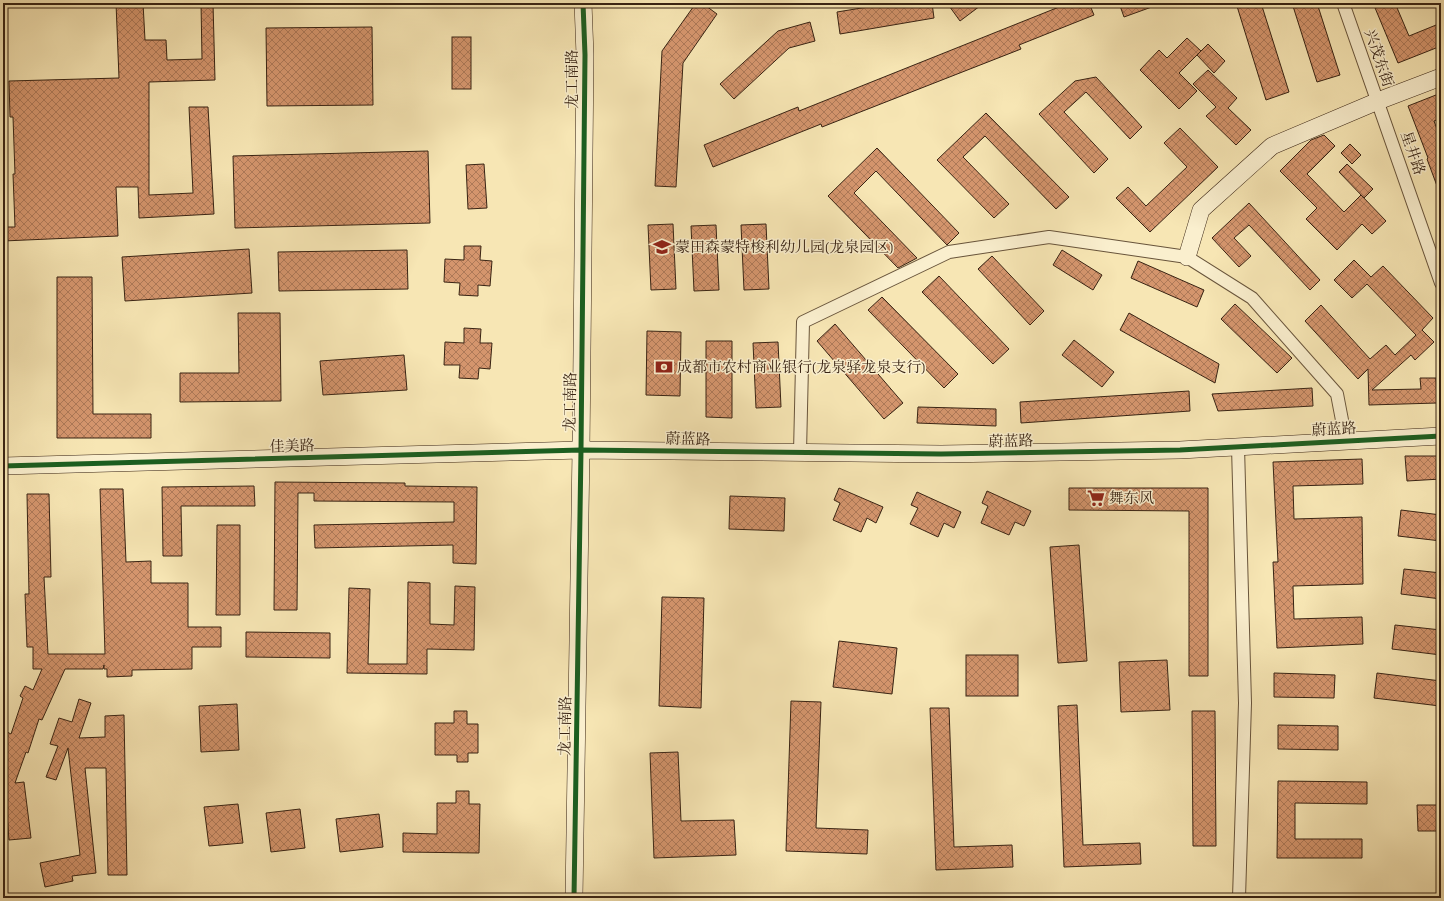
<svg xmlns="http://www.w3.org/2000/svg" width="1444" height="901" viewBox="0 0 1444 901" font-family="Alegreya,'Noto Serif SC',serif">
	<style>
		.building { fill: url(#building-cross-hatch); stroke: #382313 }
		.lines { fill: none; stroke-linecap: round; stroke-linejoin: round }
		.street-casing { stroke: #68543b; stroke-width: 14 }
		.secondary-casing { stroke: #382313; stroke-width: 18 }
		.street { stroke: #faefce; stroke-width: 12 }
		.secondary { stroke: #faefce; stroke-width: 17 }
		.cycleway-casing { stroke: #faefce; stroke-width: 8 }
		.cycleway { stroke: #1b5e20; stroke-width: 5 }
		.labels { text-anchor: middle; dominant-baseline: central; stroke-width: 3; stroke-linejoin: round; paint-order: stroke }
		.street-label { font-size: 15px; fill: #382313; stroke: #faefce }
		.poi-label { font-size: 15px; fill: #382313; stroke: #faefce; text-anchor: start }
	</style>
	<defs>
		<pattern id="building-cross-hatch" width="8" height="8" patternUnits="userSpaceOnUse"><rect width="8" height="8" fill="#d4956d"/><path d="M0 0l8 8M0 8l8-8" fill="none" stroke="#ad7958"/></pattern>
	</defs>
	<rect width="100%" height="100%" fill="#f7e6b4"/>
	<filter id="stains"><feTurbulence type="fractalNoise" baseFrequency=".005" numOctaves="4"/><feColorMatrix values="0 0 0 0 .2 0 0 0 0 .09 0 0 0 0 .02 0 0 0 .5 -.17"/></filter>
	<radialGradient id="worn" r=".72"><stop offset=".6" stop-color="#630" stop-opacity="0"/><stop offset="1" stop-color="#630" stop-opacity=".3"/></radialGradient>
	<!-- building -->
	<g class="building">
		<polygon points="116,3 143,3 145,40 166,40 167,60 202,59 201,3 213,3 215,80 149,82 149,195 193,193 189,107 208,107 214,214 139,218 138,187 116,187 118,236 3,241 3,227 15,227 13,174 15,174 13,117 10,117 9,81 119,78"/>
		<polygon points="696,3 702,3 717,14 683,63 676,187 655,186 662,51"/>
		<polygon points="892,3 932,3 934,18 840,34 837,12"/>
		<polygon points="947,3 984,3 960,21"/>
		<polygon points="1069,3 1089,3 1094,15 1019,45 1021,49 822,127 821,124 713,167 704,145 798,107 799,111"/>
		<polygon points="1119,3 1160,3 1160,4 1124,17"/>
		<polygon points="1236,3 1261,3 1289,92 1266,100"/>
		<polygon points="1292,3 1317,3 1340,75 1317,82"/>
		<polygon points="1373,3 1395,3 1409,36 1441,23 1441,46 1398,63"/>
		<polygon points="810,22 815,41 789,48 734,99 720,84 778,31"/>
		<polygon points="372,27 373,105 267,106 266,28"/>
		<rect x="452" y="37" width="19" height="52"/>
		<polygon points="1187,38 1201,51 1179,73 1197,91 1179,109 1140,70 1159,50 1167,58"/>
		<polygon points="1208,44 1225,61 1214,73 1197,55"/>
		<polygon points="1208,70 1237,98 1228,108 1251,130 1236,145 1206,116 1216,107 1193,84"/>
		<polygon points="1096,77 1142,127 1130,139 1086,92 1064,112 1108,159 1094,173 1039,114 1075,81"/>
		<polygon points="1441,93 1441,118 1434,121 1441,140 1441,194 1440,194 1427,159 1428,158 1408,106"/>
		<polygon points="986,113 1069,197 1056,209 985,136 963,157 1009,204 994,218 937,160"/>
		<polygon points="1180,128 1218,167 1150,232 1116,198 1128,187 1146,206 1187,167 1164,143"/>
		<polygon points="1324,135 1335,146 1307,174 1344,212 1361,195 1386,221 1372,234 1362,224 1337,250 1306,219 1317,208 1280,171 1311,140"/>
		<polygon points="1350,144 1361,155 1352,164 1341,153"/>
		<polygon points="877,148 959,233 947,245 876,171 854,193 917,258 898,268 828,196"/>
		<polygon points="428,151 430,223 235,228 233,156"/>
		<polygon points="484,164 487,208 468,209 466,165"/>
		<polygon points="1347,164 1373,189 1364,198 1339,172"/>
		<polygon points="1249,203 1320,280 1310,290 1249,225 1234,238 1251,256 1239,267 1212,238"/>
		<polygon points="673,224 676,289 651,290 648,225"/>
		<polygon points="766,224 769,289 744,290 741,225"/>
		<polygon points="716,225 719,290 694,291 691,226"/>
		<polygon points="464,246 481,246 480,260 492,261 490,286 478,285 478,296 459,295 460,283 444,282 445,259 464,260"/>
		<polygon points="249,249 252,293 125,301 122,257"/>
		<polygon points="407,250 408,289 279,291 278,252"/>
		<polygon points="1062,250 1102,275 1093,290 1053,265"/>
		<polygon points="992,256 1044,311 1030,325 978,269"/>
		<polygon points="1354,260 1371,277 1383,266 1433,318 1422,330 1434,342 1415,360 1411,355 1372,390 1421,389 1420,378 1436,378 1437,403 1369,405 1368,369 1358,379 1305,321 1321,305 1370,359 1386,345 1395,355 1416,335 1367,284 1352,298 1334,280"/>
		<polygon points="1138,261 1204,290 1197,307 1131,278"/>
		<polygon points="939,276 1009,349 993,364 922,292"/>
		<polygon points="57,277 92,277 93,414 151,414 151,438 57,438"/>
		<polygon points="882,297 958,374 944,388 868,310"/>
		<polygon points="1235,304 1292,358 1277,373 1221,319"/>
		<polygon points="238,313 280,313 281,401 180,402 180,373 239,373"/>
		<polygon points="1129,313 1219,364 1215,383 1120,330"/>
		<polygon points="835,324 903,403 884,419 817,341"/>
		<polygon points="464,328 481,329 480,343 492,343 490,369 479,368 478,379 459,378 460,365 444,365 445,342 464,343"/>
		<polygon points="647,331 681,332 680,396 646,395"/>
		<polygon points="1074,340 1114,372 1102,387 1062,355"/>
		<polygon points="706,341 732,341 732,418 706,417"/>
		<polygon points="778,342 781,407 756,408 753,343"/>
		<polygon points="404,355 407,390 323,395 320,361"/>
		<polygon points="1312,388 1313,406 1218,411 1212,394"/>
		<polygon points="1189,391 1190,411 1021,423 1020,402"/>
		<polygon points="918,407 996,409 996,426 917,423"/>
		<polygon points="1405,456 1441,456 1441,479 1407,481"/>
		<polygon points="1362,459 1363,484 1293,486 1294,519 1362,517 1363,584 1293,586 1294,619 1362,617 1363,644 1277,648 1273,562 1278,562 1273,462"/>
		<polygon points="275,482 405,483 405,486 477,487 476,564 453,563 453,545 315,548 314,525 454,522 454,502 314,501 314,493 298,493 297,610 274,610"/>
		<polygon points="254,486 255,506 181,506 182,556 163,556 162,487"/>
		<polygon points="839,488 883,507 876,523 867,518 861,532 833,520 840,503 834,500"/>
		<polygon points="1069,488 1208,488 1208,676 1189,676 1189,511 1069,510"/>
		<polygon points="100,489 123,489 126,562 151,561 151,583 188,583 188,627 221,627 221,647 192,647 192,669 132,670 132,676 107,677 107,669 104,669 104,665 103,669 65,669 42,720 39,719 28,753 26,752 15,783 24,782 31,838 9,840 6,802 3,801 3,730 11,734 23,698 20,696 25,686 33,690 42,669 33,669 33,647 27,647 25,594 29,594 27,494 49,494 51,577 44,577 48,654 105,654"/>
		<polygon points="987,491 1031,511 1024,526 1015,522 1009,535 981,523 988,506 982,503"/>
		<polygon points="917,492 961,512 954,528 944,523 938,537 910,524 918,508 911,505"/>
		<polygon points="730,496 785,498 784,531 729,529"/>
		<polygon points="1401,510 1441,515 1441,541 1398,536"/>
		<polygon points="217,525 240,525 240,615 216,615"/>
		<polygon points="1079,545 1087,661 1058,663 1050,547"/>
		<polygon points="1404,569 1441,573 1441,599 1401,594"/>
		<polygon points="408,582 430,583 430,624 454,625 455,586 475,587 474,650 427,649 427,674 347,673 349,588 370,589 368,664 407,664"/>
		<polygon points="662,597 704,598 701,708 659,706"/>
		<polygon points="1395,625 1441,630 1441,655 1392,649"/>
		<polygon points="246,632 330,633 330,658 246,657"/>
		<polygon points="839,641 897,648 892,694 833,687"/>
		<rect x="966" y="655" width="52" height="41"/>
		<polygon points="1167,660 1170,710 1121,712 1119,662"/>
		<polygon points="1274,673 1335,675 1334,698 1274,697"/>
		<polygon points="1377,673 1441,681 1440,706 1374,698"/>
		<polygon points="79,699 91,703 79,738 105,737 105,716 124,715 127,875 108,875 106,768 85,768 96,873 72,876 73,881 45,887 40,863 80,855 68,748 56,780 46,777 58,746 50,744 59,718 72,722"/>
		<polygon points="791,701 821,702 816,828 868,830 867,854 786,851"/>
		<polygon points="237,704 239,750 201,752 199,706"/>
		<polygon points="1077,705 1083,845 1140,843 1141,864 1064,867 1058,706"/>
		<polygon points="930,708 949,708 954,847 1012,845 1013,867 936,870"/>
		<polygon points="454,711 467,711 467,724 478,724 478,753 468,753 468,762 457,762 457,755 435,755 435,723 454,723"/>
		<polygon points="1192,711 1215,711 1216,846 1193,846"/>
		<polygon points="1278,725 1338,726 1338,750 1278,749"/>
		<polygon points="678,752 681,821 734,820 736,855 654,858 650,753"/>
		<polygon points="1278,781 1367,782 1367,804 1295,803 1295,839 1362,839 1362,858 1277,858"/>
		<polygon points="456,791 469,791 469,804 480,804 479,853 403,852 403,833 437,834 437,803 456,803"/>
		<polygon points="238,804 243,843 209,846 204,807"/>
		<polygon points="1417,805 1441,805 1441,831 1418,831"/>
		<polygon points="300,809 305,848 271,852 266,813"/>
		<polygon points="379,814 383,847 340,852 336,819"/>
	</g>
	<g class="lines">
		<!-- street casing -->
		<g class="street-casing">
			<g id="street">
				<polyline points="1343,3 1441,283"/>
				<polyline points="1238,447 1245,703 1239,898"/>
				<polyline points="800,452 803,322 949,252 1049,237 1187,257 1252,298 1337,394 1346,441"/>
			</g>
		</g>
		<!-- secondary casing -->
		<g class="secondary-casing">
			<g id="secondary">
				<polyline points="1187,257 1201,210 1272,146 1378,101 1441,77"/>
				<polyline points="3,466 581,450 941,454 1180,450 1441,436"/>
				<polyline points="574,898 581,450 585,55 583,3"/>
			</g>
		</g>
		<!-- street -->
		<use href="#street" class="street"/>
		<!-- secondary -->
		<use href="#secondary" class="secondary"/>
		<!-- cycleway casing -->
		<g class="cycleway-casing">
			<g id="cycleway">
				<polyline points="3,466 581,450 941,454 1180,450 1441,436"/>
				<polyline points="574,898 581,450 585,55 583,3"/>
			</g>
		</g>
		<!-- cycleway -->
		<use href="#cycleway" class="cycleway"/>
	</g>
	<!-- icons -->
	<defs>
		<g id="school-bare" transform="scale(1.38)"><path d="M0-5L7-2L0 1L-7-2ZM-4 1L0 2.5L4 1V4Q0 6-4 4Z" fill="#8f2418" stroke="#faefce" stroke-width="2.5" paint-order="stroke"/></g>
		<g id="bank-bare" transform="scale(1.38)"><path d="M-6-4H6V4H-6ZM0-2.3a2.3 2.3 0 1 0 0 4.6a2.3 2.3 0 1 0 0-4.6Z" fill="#8f2418" stroke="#faefce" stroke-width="2.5" paint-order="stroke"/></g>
		<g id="supermarket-bare" transform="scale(1.38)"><path d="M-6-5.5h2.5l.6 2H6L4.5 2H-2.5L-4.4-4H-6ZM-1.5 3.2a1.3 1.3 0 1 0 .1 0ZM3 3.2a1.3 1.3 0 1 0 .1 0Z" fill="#8f2418" stroke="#faefce" stroke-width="2.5" paint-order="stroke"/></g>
	</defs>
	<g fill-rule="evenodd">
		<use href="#school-bare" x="662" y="247"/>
		<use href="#bank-bare" x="664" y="367"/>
		<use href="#supermarket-bare" x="1096" y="498"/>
	</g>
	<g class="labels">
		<!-- street labels -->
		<g class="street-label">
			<text transform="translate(1379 58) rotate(71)">兴茂东街</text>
			<text transform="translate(572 79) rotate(-90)">龙工南路</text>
			<text transform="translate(1413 153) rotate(71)">星井路</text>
			<text transform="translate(570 402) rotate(-89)">龙工南路</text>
			<text transform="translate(1334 429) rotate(-3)">蔚蓝路</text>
			<text transform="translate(688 439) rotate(1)">蔚蓝路</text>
			<text transform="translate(1011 441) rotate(-1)">蔚蓝路</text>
			<text transform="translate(292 446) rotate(-2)">佳美路</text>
			<text transform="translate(565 726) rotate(-89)">龙工南路</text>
		</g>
		<!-- poi labels -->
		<g class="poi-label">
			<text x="675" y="247">蒙田森蒙特梭利幼儿园(龙泉园区)</text>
			<text x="677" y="367">成都市农村商业银行(龙泉驿龙泉支行)</text>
			<text x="1109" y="498">舞东风</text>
		</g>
	</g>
	<!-- margin -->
	<rect width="1444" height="901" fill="none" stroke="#f7e6b4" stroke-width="16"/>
	<rect x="4" y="4" width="1436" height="893" fill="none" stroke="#382313" stroke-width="2"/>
	<rect x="8" y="8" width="1428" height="885" fill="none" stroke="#382313"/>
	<rect width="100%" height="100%" filter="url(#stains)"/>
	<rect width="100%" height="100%" fill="url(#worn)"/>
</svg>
